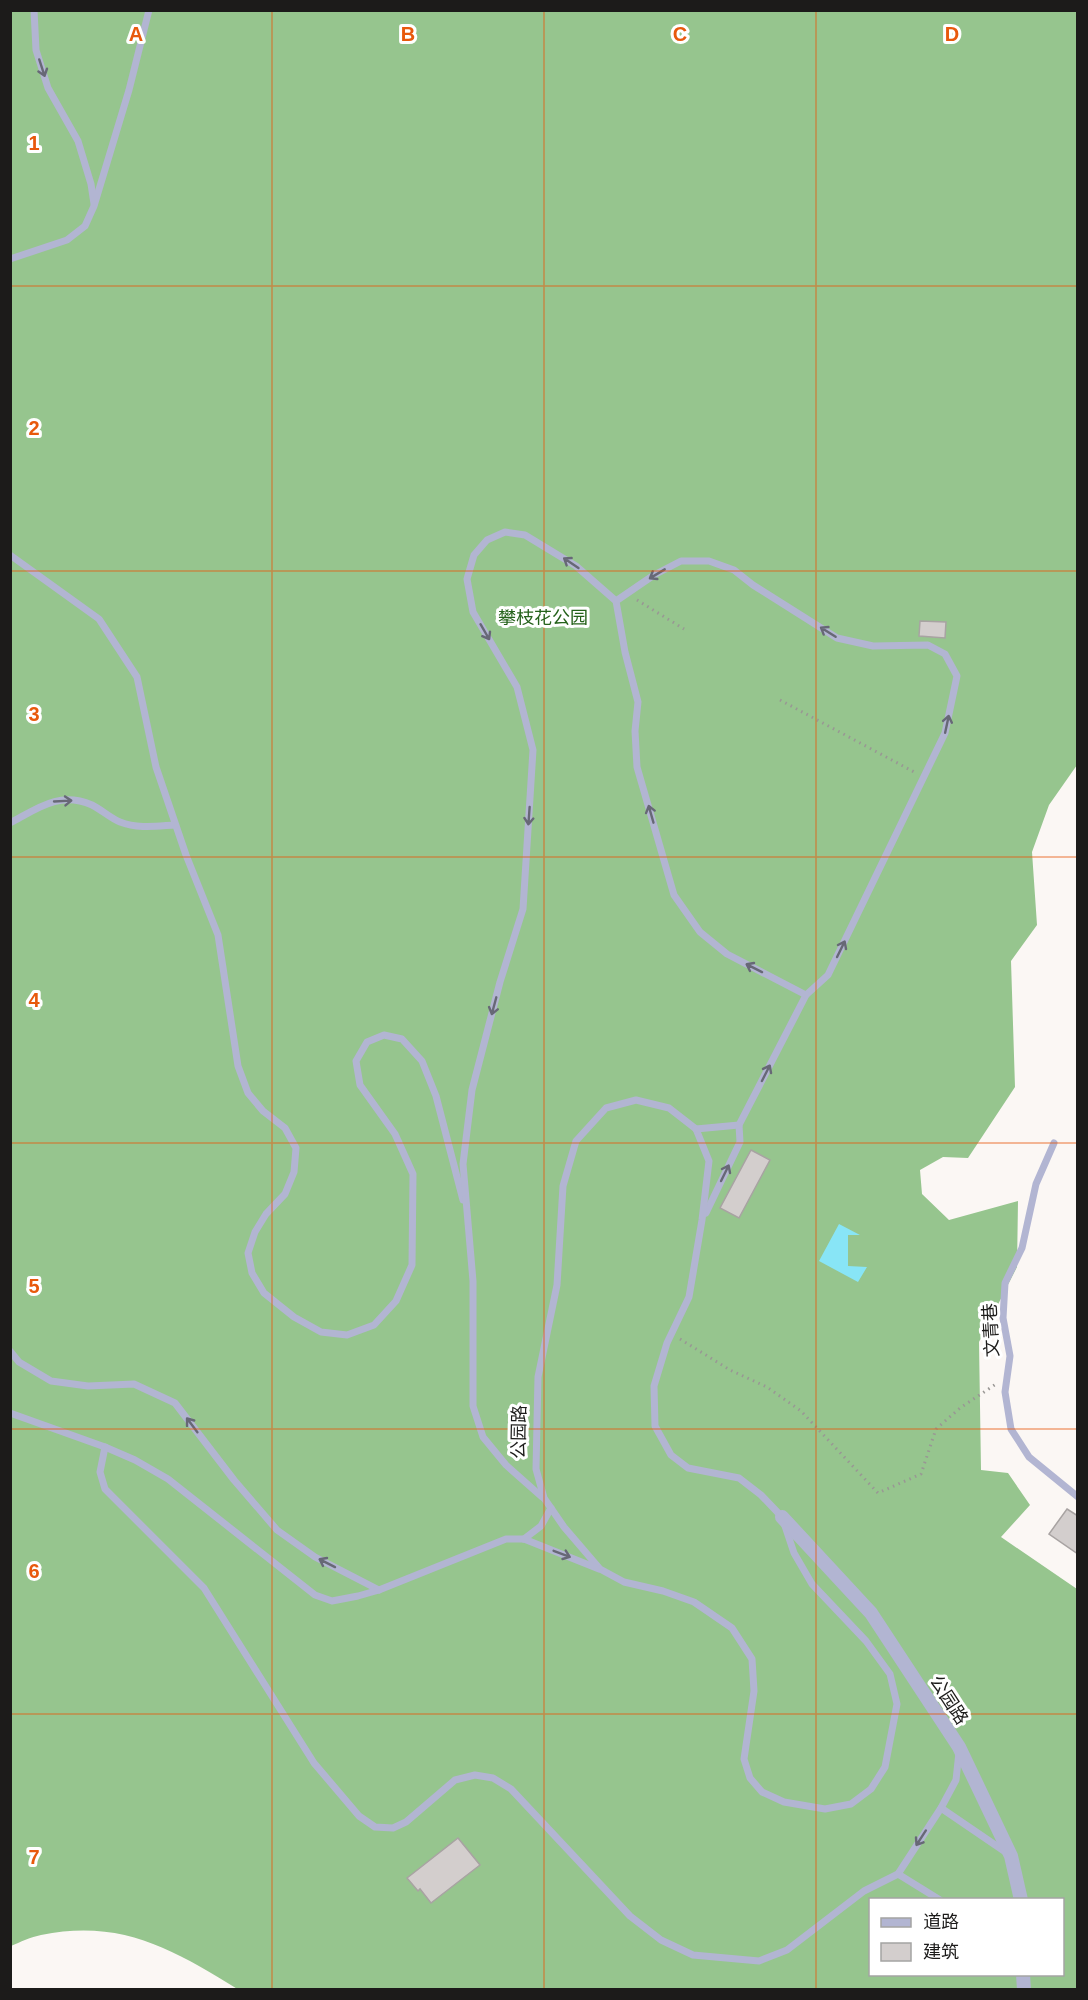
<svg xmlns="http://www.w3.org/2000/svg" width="1088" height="2000" viewBox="0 0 1088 2000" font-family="Arial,'Noto Sans SC',sans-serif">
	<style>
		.forest { fill: #96c58e; fill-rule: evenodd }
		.water { fill: #88e5f6 }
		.building { fill: #d3cecd; stroke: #a8a3a2; stroke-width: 1.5 }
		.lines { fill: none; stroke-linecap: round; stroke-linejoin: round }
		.path { stroke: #999794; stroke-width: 3; stroke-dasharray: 1.5 4.5; stroke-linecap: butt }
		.lane { stroke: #b2b5d2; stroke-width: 7 }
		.street { stroke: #b2b5d2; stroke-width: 14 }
		.oneway { stroke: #676876 }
		.grid { fill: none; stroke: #e8590c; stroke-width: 1.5; stroke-opacity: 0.55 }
		.labels { text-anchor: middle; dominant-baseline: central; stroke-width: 6; stroke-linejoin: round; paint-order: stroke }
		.park-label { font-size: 18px; fill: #25621b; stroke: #fff }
		.street-label { font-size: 18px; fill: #1c1b1a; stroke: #fff }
		.grid-label { font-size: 20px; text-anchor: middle; font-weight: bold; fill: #e8590c; stroke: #fff; stroke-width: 6; stroke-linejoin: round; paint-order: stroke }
	</style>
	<rect width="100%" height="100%" fill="#fbf7f4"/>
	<!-- forest -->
	<path class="forest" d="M11,11H1077V765L1049,805L1032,852L1037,925L1011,961L1015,1087L968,1158L943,1157L920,1170L922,1194L949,1220L1018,1201L1017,1267L979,1342L981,1470L1008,1473L1030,1505L1001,1537L1077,1589V1989L239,1990C172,1949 122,1919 41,1935C31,1937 20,1942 11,1946ZM870,1900H1062V1974H870Z"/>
	<!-- water -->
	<polygon class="water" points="839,1224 860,1235 848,1235 848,1266 867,1267 858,1282 819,1261"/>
	<!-- building -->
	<g class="building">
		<polygon points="920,621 946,622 945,638 919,636"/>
		<polygon points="751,1150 770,1160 739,1218 720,1208"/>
		<polygon points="1067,1509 1078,1516 1078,1554 1049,1534"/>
		<polygon points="458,1838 480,1865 431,1903 420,1889 418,1891 407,1878"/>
	</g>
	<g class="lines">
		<!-- path -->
		<g class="path">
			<polyline points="637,600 684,629"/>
			<polyline points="780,700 916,773"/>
			<polyline points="680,1339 730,1370 767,1387 801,1411 878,1493 921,1474 936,1429 960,1408 996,1384"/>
		</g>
		<!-- lane -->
		<g class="lane">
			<polyline points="34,10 36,50 48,88 78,141 91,184 94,204"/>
			<polyline points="10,259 67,240 85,226 94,206 129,90 149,10"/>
			<polyline points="10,555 99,619 137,677 156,767 186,855 218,935 238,1066 248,1093 263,1111 285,1128 296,1148 294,1172 285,1194 266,1214 255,1232 248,1253 252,1273 264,1293 294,1317 321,1332 347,1335 374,1325 396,1301 412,1265 413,1174 395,1134 360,1085 356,1061 367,1042 384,1035 402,1039 422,1061 436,1096 463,1200"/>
			<polyline points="616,601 654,575 681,561 709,561 734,570 753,585 837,638 873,646 928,645 945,654 957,676 945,733 828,975 806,995 739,1125 740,1142 706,1213"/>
			<path d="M10,823C38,808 59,791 92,805C102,810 110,818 120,822C138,829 157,826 175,825"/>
			<polygon points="636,1100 669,1108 696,1129 709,1161 702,1220 689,1297 667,1343 654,1386 655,1426 671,1455 688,1468 739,1478 761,1495 782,1517 794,1553 812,1584 866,1641 890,1674 897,1704 885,1767 871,1789 851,1804 825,1809 784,1802 762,1792 750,1778 744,1759 754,1691 752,1659 732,1628 694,1602 663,1591 624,1582 600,1569 564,1527 544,1498 536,1469 538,1377 557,1285 563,1186 576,1141 606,1108"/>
			<polyline points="696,1129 739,1125"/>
			<polyline points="1054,1143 1036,1184 1022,1248 1005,1283 1003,1318 1010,1356 1005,1392 1011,1429 1029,1457 1078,1497"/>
			<polyline points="10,1351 19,1362 51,1381 88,1386 134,1384 175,1403 234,1480 277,1530 315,1557 379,1590"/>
			<polyline points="10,1413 105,1447 135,1460 168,1479 315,1595 332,1601 358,1596 379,1590 506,1539 524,1539 599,1569"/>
			<polyline points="105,1447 100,1472 105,1489 204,1588 314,1763 359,1816 375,1827 393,1828 406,1822 455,1780 475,1775 493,1778 511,1789 630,1916 661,1940 693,1955 759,1961 787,1950 864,1891 898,1874 941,1808 956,1780 959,1752"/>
			<polyline points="542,1497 506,1465 483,1437 473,1406 473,1281 463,1164 472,1090 500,982 523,909 533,750 517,687 473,612 467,579 474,555 487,540 505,532 525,535 576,566 616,601 625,652 638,702 635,731 637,767 674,895 700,932 727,954 806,995"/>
			<polyline points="524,1539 541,1526 551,1508"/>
			<polyline points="941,1808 1007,1853"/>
			<polyline points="898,1874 940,1900"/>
		</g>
		<!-- street -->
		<g class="street">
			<polyline points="782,1517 871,1613 959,1747 1011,1856 1021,1900"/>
			<polyline points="1023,1974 1024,1990"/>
		</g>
	</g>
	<!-- one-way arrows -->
	<defs><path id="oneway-shaft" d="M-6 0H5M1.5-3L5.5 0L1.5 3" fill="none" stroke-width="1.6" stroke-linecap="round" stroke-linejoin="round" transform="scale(1.5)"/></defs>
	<g class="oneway">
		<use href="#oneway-shaft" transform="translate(42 68) rotate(72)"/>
		<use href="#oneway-shaft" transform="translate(571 563) rotate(-146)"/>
		<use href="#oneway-shaft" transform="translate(657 574) rotate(149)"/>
		<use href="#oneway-shaft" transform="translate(485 632) rotate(60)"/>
		<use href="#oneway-shaft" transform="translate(828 632) rotate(-148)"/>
		<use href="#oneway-shaft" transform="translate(947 724) rotate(-78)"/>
		<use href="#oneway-shaft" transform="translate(63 801) rotate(-3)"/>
		<use href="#oneway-shaft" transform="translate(651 814) rotate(-106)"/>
		<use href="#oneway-shaft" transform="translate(529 816) rotate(94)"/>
		<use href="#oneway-shaft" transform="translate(841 949) rotate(-64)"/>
		<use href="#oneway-shaft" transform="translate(754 968) rotate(-153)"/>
		<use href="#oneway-shaft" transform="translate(494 1006) rotate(105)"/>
		<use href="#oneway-shaft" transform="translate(766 1073) rotate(-63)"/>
		<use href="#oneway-shaft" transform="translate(725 1173) rotate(-64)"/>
		<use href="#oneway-shaft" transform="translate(192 1425) rotate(-127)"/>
		<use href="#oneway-shaft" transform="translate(562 1554) rotate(21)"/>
		<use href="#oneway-shaft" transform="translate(327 1563) rotate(-153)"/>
		<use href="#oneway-shaft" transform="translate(921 1838) rotate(123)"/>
	</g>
	<!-- grid -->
	<path class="grid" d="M272,10V1990M544,10V1990M816,10V1990M10,286H1078M10,571H1078M10,857H1078M10,1143H1078M10,1429H1078M10,1714H1078"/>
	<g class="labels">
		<!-- park labels -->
		<g class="park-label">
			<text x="543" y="618">攀枝花公园</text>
		</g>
		<!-- street labels -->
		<g class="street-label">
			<text transform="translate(991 1330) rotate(-93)">文青巷</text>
			<text transform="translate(519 1432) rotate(-89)">公园路</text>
			<text transform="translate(949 1700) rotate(57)">公园路</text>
		</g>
	</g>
	<g class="grid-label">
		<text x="136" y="41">A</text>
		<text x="408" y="41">B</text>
		<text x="680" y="41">C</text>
		<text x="952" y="41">D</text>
		<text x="34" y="150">1</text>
		<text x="34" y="435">2</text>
		<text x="34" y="721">3</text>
		<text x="34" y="1007">4</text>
		<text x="34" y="1293">5</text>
		<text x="34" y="1578">6</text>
		<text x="34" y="1864">7</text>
	</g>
	<!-- border -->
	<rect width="1088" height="2000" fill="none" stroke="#1c1b1a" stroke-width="24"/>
	<!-- legend -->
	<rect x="869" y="1898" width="195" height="78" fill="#ffffff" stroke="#a4a4a3" stroke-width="1.5"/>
	<rect x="881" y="1918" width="30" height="9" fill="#b2b5d2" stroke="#a4a4a3" stroke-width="1.5"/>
	<text x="923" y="1928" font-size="18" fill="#1c1b1a">道路</text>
	<rect x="881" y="1943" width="30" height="18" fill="#d3cecd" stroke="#a4a4a3" stroke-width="1.5"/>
	<text x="923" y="1958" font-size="18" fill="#1c1b1a">建筑</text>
</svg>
